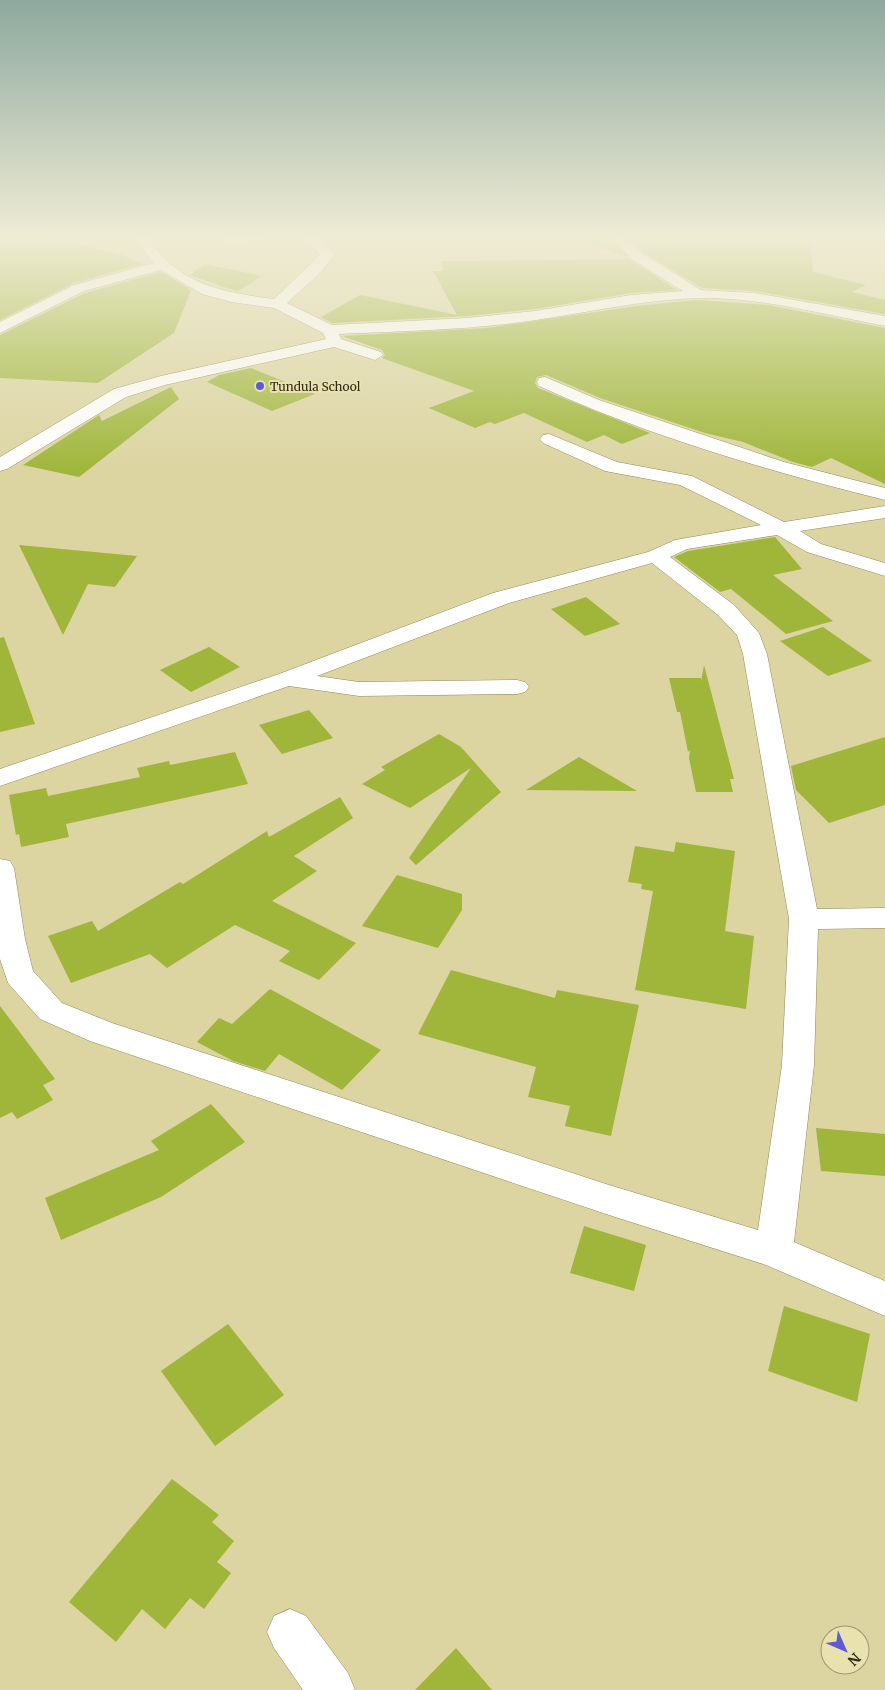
<svg xmlns="http://www.w3.org/2000/svg" width="885" height="1690" viewBox="0 0 885 1690" font-family="Merriweather,serif">
	<style>
		.building { fill: #9fb63a }
		.lines { fill: none; stroke-linecap: round; stroke-linejoin: round }
		.street-casing { stroke: #918959; stroke-width: 1 }
		.street { fill: #fff; fill-rule: evenodd }
		.poi-dot { fill: #5d5bd3; stroke: #e9e1ae; stroke-width: 2 }
		.labels { text-anchor: middle; dominant-baseline: central; stroke-width: 4; stroke-linejoin: round; paint-order: stroke }
		.far-poi-label { font-size: 12px; fill: #2f2b17; stroke: #e9e1ae; text-anchor: start }
	</style>
	<rect width="100%" height="100%" fill="#dcd4a1"/>
	<!-- building -->
	<g class="building">
		<polygon points="0,235 43,235 122,255 143,264 74,283 0,320"/>
		<polygon points="579,235 607,235 628,257 578,241"/>
		<polygon points="626,235 810,235 813,272 866,285 852,292 885,300 885,314 755,291 702,288 644,253"/>
		<polygon points="629,259 677,290 631,293 535,309 467,316 332,323 321,317 360,295 457,315 433,271 443,271 442,261"/>
		<polygon points="205,264 262,276 238,291 233,290 190,275"/>
		<polygon points="161,272 191,290 174,333 98,383 0,378 0,335 85,293"/>
		<polygon points="697,300 768,305 885,328 885,484 831,458 812,467 793,462 743,442 705,433 600,398 546,375 537,377 535,383 538,388 650,433 622,444 604,435 587,442 524,413 495,424 490,422 475,428 429,408 474,391 382,358 385,355 382,350 342,336 487,328 636,306"/>
		<polygon points="251,368 315,394 272,411 207,382 219,375"/>
		<polygon points="171,387 179,399 79,477 23,465 99,415 102,421"/>
		<polygon points="775,537 802,569 773,575 833,621 786,634 731,589 720,592 674,557 688,551"/>
		<polygon points="19,545 137,556 115,587 88,584 63,635"/>
		<polygon points="586,597 620,624 585,636 551,609"/>
		<polygon points="823,627 872,661 828,676 780,641"/>
		<polygon points="4,637 35,724 0,732 0,638"/>
		<polygon points="209,647 240,667 191,692 160,670"/>
		<polygon points="704,665 734,779 730,779 733,792 696,792 689,758 690,750 688,752 680,712 677,712 669,678 701,678 701,682"/>
		<polygon points="309,710 333,738 282,754 259,725"/>
		<polygon points="439,734 461,747 501,792 416,865 409,858 471,768 410,808 362,784 385,770 381,767"/>
		<polygon points="885,737 885,805 829,823 796,790 791,766"/>
		<polygon points="235,752 248,784 66,824 69,837 21,847 19,834 16,835 9,795 46,788 48,796 140,777 137,768 169,761 170,765"/>
		<polygon points="579,757 637,791 526,790"/>
		<polygon points="340,797 353,818 294,856 317,871 272,901 356,943 319,980 279,961 290,951 235,925 167,968 150,954 71,983 48,936 92,921 98,931 180,882 183,884 267,831 269,837"/>
		<polygon points="676,842 735,851 725,931 754,936 746,1009 635,990 653,891 641,889 642,884 628,882 635,846 674,852"/>
		<polygon points="397,875 462,894 462,910 438,948 362,926"/>
		<polygon points="451,970 555,998 557,990 639,1005 611,1136 565,1126 570,1106 528,1097 536,1067 418,1034"/>
		<polygon points="270,989 381,1050 342,1090 279,1054 265,1071 233,1061 197,1042 219,1018 232,1024"/>
		<polygon points="0,1006 55,1079 43,1085 53,1100 17,1119 12,1112 0,1118"/>
		<polygon points="211,1104 245,1142 161,1197 61,1240 45,1198 159,1150 151,1141"/>
		<polygon points="816,1128 885,1134 885,1176 821,1171"/>
		<polygon points="584,1226 646,1245 634,1291 570,1273"/>
		<polygon points="784,1306 870,1334 857,1402 768,1371"/>
		<polygon points="228,1324 284,1395 215,1446 161,1371"/>
		<polygon points="172,1479 219,1515 212,1522 234,1541 217,1562 231,1573 204,1609 190,1598 165,1629 142,1609 116,1642 69,1602"/>
		<polygon points="456,1648 492,1690 415,1690"/>
	</g>
	<g class="lines">
		<!-- street casing -->
		<g class="street-casing">
			<g id="street">
				<path d="M132,235H146C153,244 160,255 168,262C198,289 237,294 274,299L320,255L304,235H318L334,255L321,272L287,303L332,325L467,318L535,311L631,295L683,291L633,260L609,235H623L643,254L701,290L755,293L885,316V326C823,314 760,297 697,298C642,300 590,312 536,320C471,330 404,331 339,334L341,339L381,352L383,355L375,360L334,347L165,385L126,397L7,469L0,471V457L114,389L161,376L326,339L323,333L274,308L231,302L202,294L161,270L84,291L0,333V322L74,285L154,263Z"/>
				<polygon points="239,235 266,235 264,238 228,245 221,241 223,238"/>
				<path d="M545,377L599,400L784,462L885,488V500C769,471 648,436 539,386L537,382L539,378Z"/>
				<polygon points="549,434 617,462 692,476 784,522 885,506 885,518 800,531 821,544 885,563 885,576 807,552 777,535 687,549 670,557 734,605 759,633 767,654 817,909 885,908 885,928 818,929 814,1065 794,1242 885,1281 885,1316 766,1265 609,1215 90,1041 40,1019 8,983 0,959 0,859 10,861 14,868 25,939 33,971 62,1003 112,1023 609,1185 758,1230 782,1065 789,919 743,654 737,635 718,615 652,563 509,603 317,676 359,682 517,680 525,682 529,687 525,692 517,694 359,696 289,686 0,786 0,769 279,674 493,593 648,552 675,540 761,525 680,485 605,471 543,443 540,439 543,435"/>
				<polygon points="290,1609 306,1616 348,1673 355,1690 303,1690 274,1648 267,1632 274,1616"/>
			</g>
		</g>
		<!-- street -->
		<use href="#street" class="street"/>
	</g>
	<!-- sky -->
	<linearGradient id="sky" x2="0" y2="1"><stop stop-color="#8da89e"/><stop offset="0.5" stop-color="#efecd5"/><stop offset="1" stop-color="#efecd5" stop-opacity="0"/></linearGradient>
	<rect width="885" height="472" fill="url(#sky)"/>
	<!-- markers -->
	<circle class="poi-dot" cx="260" cy="386" r="5"/>
	<g class="labels">
		<!-- far-poi labels -->
		<g class="far-poi-label">
			<text x="270" y="386">Tundula School</text>
		</g>
	</g>
	<!-- north arrow -->
	<g transform="translate(845 1650) rotate(135)"><circle r="24" fill="#e9e1ae" stroke="#9f9872"/>
	<path d="M0-4L9 19L0 12L-9 19Z" fill="#5d5bd3"/>
	<text y="-8" font-size="14" font-weight="bold" text-anchor="middle" fill="#2f2b17">N</text>
	</g>
</svg>
